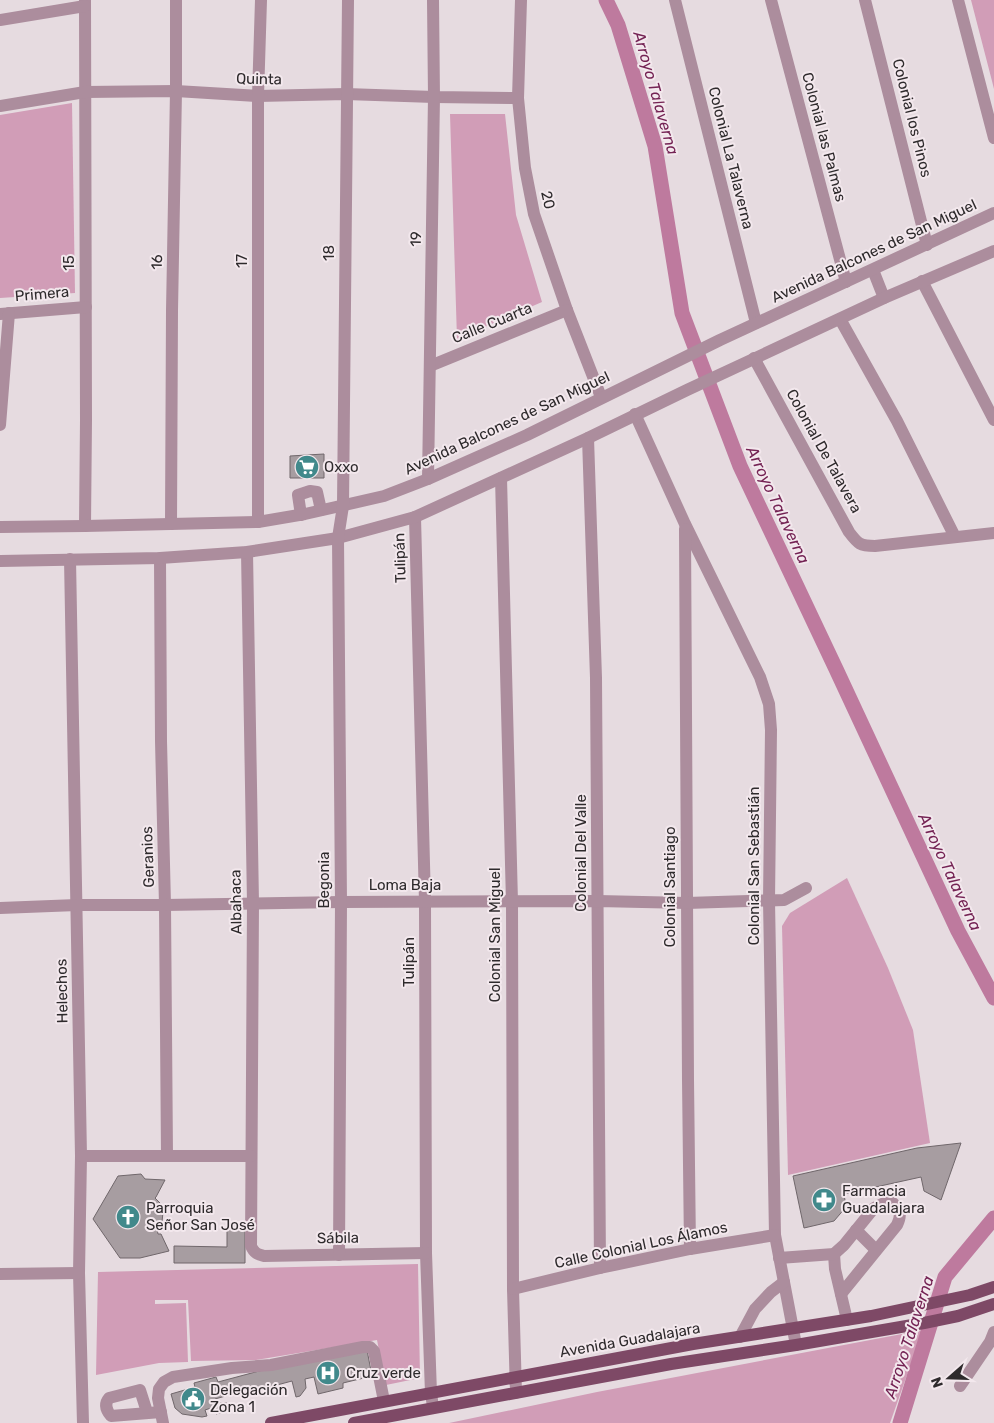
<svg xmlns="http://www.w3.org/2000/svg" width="994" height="1423" viewBox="0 0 994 1423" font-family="Rubik,sans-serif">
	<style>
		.green { fill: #d19db7 }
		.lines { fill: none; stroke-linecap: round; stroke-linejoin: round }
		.canal { stroke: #be7a9e; stroke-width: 15 }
		.building { fill: #a79da1; stroke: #70676b }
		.minor { stroke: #ac8d9d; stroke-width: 12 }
		.major { stroke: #7e4966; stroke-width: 12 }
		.labels { text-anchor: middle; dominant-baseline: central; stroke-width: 4; stroke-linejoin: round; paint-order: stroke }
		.street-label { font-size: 15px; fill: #2e2a2c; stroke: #f3e8ed }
		.poi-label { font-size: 15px; fill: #2e2a2c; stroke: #f3e8ed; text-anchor: start }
		.water-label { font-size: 16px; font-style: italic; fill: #742354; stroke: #f3e8ed }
	</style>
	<rect width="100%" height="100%" fill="#e6dbe0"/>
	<!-- green -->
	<g class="green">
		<polygon points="971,0 994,0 994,89 992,81"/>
		<polygon points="72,103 75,293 0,298 0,115"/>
		<polygon points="450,114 505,114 516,215 542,302 457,339"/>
		<polygon points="847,878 888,968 913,1030 930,1143 788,1175 782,926 790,913"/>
		<polygon points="418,1264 420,1378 386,1385 377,1340 256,1360 191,1361 188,1300 155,1300 155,1304 186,1303 188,1362 159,1363 96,1375 98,1272"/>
		<polygon points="923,1330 890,1423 449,1423 597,1392"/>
	</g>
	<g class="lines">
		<!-- canal -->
		<g class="canal">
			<polyline points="606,0 618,25 655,146 682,313 740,466 836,669 958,931 994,998"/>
			<polyline points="900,1423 945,1277 994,1218"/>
		</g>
	</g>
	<!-- building -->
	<g class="building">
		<polygon points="324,454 324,478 290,478 290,456"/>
		<polygon points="961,1143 941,1200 924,1191 921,1177 844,1194 846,1207 834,1221 804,1228 793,1176 917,1148"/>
		<polygon points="141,1174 145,1179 165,1180 156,1197 155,1198 162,1205 163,1212 162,1222 157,1229 158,1234 161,1234 169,1251 140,1258 120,1258 93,1219 118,1176"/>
		<polygon points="227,1224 245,1224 245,1263 174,1263 174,1246 227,1247"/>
		<polygon points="367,1350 372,1376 343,1383 343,1388 318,1394 314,1377 305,1379 306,1388 300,1396 296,1397 292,1381 243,1394 243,1391 215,1399 218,1403 226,1403 229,1404 229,1409 226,1411 216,1414 214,1407 205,1410 207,1416 202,1417 182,1414 175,1408 171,1394 195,1387 194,1383 216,1377 218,1382 263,1370"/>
	</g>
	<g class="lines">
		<!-- minor -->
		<g class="minor">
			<polyline points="85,0 86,420 85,526"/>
			<polyline points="521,0 518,98 525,168 534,214 567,310 601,397"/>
			<polyline points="675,0 756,323"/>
			<polyline points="771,0 846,282"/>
			<polyline points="865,0 927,245"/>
			<polyline points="958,0 994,138"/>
			<polyline points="0,20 85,6"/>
			<polyline points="0,106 85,92 176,91 258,96 346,94 434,97 518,98"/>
			<polyline points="873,270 884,298"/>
			<polyline points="922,281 994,420"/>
			<polyline points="0,314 86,307"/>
			<polyline points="840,319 897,421 955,537"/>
			<path d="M754,358L849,532C858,544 860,546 875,546L994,533"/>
			<polyline points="430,366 567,310"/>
			<polyline points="635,414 685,524 760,677 769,704 771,730 769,901 775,1235 796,1345"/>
			<polyline points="0,425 9,313"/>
			<polyline points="588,438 596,678 600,1268"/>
			<polyline points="501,478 512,902 513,1289 516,1393"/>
			<polyline points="428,479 434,97 433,0"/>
			<polyline points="301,515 298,495 310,491 317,492 321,510"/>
			<polyline points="415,517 425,902 426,1253 431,1393 433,1407"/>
			<polyline points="258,522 258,96 261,0"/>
			<polyline points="171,524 172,311 176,91 176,0"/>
			<polyline points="0,527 85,526 258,522 305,514 384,496 428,479 527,435 720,340 994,213"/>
			<polyline points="685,529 688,1080 690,1249"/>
			<path d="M247,552L253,903L251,1246C254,1253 257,1254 264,1256L426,1253"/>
			<polyline points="160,558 161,741 165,905 167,1156"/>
			<polyline points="70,559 81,1156 79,1273 83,1423"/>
			<polyline points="0,561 160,558 247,552 338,538 415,517 588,438 687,390 884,298 994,251"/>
			<polyline points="0,908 77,905 165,905 341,902 598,901 687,903 784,900 806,888"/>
			<polyline points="81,1156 251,1156"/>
			<polyline points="856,1230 876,1250"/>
			<polyline points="834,1254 835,1269 847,1320"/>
			<polyline points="339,1255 341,902 338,538 343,506 348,0"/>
			<path d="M779,1258L834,1254L844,1245L874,1208L884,1203H893C900,1211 902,1215 897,1225L841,1294"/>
			<polyline points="0,1274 79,1273"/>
			<polyline points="513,1289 600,1268 690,1249 775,1235"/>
			<polyline points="740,1337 755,1309 771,1292 784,1282"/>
			<polyline points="960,1386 990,1342 994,1332"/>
			<path d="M147,1412L140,1390L109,1398C104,1404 106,1410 111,1416L161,1412"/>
			<polyline points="163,1423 158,1398 159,1389 164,1382 173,1377 232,1368 271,1365 363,1347 370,1347 374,1351 384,1401"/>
		</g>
		<!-- major -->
		<g class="major">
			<polyline points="271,1423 693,1344 871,1316 970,1295 994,1287"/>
			<polyline points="354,1423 671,1364 796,1345 924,1323 958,1316 994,1304"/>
		</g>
	</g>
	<!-- icons -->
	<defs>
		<g id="supermarket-disc" transform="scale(1.25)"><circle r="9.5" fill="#41898b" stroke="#f3e8ed"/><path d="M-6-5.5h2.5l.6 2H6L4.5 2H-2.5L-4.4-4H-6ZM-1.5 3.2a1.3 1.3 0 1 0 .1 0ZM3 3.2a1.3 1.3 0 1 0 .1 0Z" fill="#fff"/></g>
		<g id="pharmacy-disc" transform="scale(1.25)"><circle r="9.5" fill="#41898b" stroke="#f3e8ed"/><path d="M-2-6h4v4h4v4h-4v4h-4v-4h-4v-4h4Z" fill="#fff"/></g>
		<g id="church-disc" transform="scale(1.25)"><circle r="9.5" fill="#41898b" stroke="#f3e8ed"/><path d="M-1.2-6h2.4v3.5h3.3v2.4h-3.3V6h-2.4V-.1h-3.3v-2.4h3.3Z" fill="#fff"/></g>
		<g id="hospital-disc" transform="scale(1.25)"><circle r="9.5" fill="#41898b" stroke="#f3e8ed"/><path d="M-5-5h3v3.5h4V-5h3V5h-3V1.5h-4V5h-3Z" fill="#fff"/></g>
		<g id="civic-disc" transform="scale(1.25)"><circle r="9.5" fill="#41898b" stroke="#f3e8ed"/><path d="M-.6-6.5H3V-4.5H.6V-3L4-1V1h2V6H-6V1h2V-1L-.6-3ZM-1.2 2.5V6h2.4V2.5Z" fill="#fff"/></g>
	</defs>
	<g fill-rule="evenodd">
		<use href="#supermarket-disc" x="307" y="467"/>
		<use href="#pharmacy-disc" x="824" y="1200"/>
		<use href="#church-disc" x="128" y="1217"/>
		<use href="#hospital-disc" x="328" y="1373"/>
		<use href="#civic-disc" x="193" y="1399"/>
	</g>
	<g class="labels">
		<!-- street labels -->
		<g class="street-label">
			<text transform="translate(259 79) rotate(1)">Quinta</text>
			<text transform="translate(912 118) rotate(76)">Colonial los Pinos</text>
			<text transform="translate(824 137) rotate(75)">Colonial las Palmas</text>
			<text transform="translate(731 158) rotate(76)">Colonial La Talaverna</text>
			<text transform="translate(548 200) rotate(77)">20</text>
			<text transform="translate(416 239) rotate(-89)">19</text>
			<text transform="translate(874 251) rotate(-25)">Avenida Balcones de San Miguel</text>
			<text transform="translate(329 253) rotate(-90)">18</text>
			<text transform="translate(242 261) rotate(-90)">17</text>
			<text transform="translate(157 262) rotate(-89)">16</text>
			<text transform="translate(69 263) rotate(-90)">15</text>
			<text transform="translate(42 294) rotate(-5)">Primera</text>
			<text transform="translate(492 323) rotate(-22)">Calle Cuarta</text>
			<text transform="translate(507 423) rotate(-25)">Avenida Balcones de San Miguel</text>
			<text transform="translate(824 451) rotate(61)">Colonial De Talavera</text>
			<text transform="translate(400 558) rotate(-92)">Tulipán</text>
			<text transform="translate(581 853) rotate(-90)">Colonial Del Valle</text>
			<text transform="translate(148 857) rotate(-92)">Geranios</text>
			<text transform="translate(754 866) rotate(-90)">Colonial San Sebastián</text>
			<text transform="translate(324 880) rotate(-90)">Begonia</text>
			<text x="405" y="885">Loma Baja</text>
			<text transform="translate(670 887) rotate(-90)">Colonial Santiago</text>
			<text transform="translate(236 902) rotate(-91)">Albahaca</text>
			<text transform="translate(495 935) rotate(-90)">Colonial San Miguel</text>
			<text transform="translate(409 962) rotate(-90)">Tulipán</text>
			<text transform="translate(62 991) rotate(-91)">Helechos</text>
			<text transform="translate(338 1238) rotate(-1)">Sábila</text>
			<text transform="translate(641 1245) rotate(-12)">Calle Colonial Los Álamos</text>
			<text transform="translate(630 1340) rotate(-10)">Avenida Guadalajara</text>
		</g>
		<!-- poi labels -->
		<g class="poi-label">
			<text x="324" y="467">Oxxo</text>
			<text x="842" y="1191">Farmacia<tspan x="842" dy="17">Guadalajara</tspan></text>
			<text x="146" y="1208">Parroquia<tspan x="146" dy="17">Señor San José</tspan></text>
			<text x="346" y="1373">Cruz verde</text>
			<text x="210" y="1390">Delegación<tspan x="210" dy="17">Zona 1</tspan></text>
		</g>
		<!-- water labels -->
		<g class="water-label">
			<text transform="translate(656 93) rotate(74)">Arroyo Talaverna</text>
			<text transform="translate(778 505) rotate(65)">Arroyo Talaverna</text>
			<text transform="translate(950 872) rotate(65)">Arroyo Talaverna</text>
			<text transform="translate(909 1337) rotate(-72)">Arroyo Talaverna</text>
		</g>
	</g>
	<!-- north arrow -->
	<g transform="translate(949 1378) rotate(250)" stroke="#f3e8ed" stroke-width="4" paint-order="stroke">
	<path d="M0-4L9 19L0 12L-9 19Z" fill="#2e2a2c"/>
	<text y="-8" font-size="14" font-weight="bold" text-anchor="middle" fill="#2e2a2c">N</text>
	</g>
</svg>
